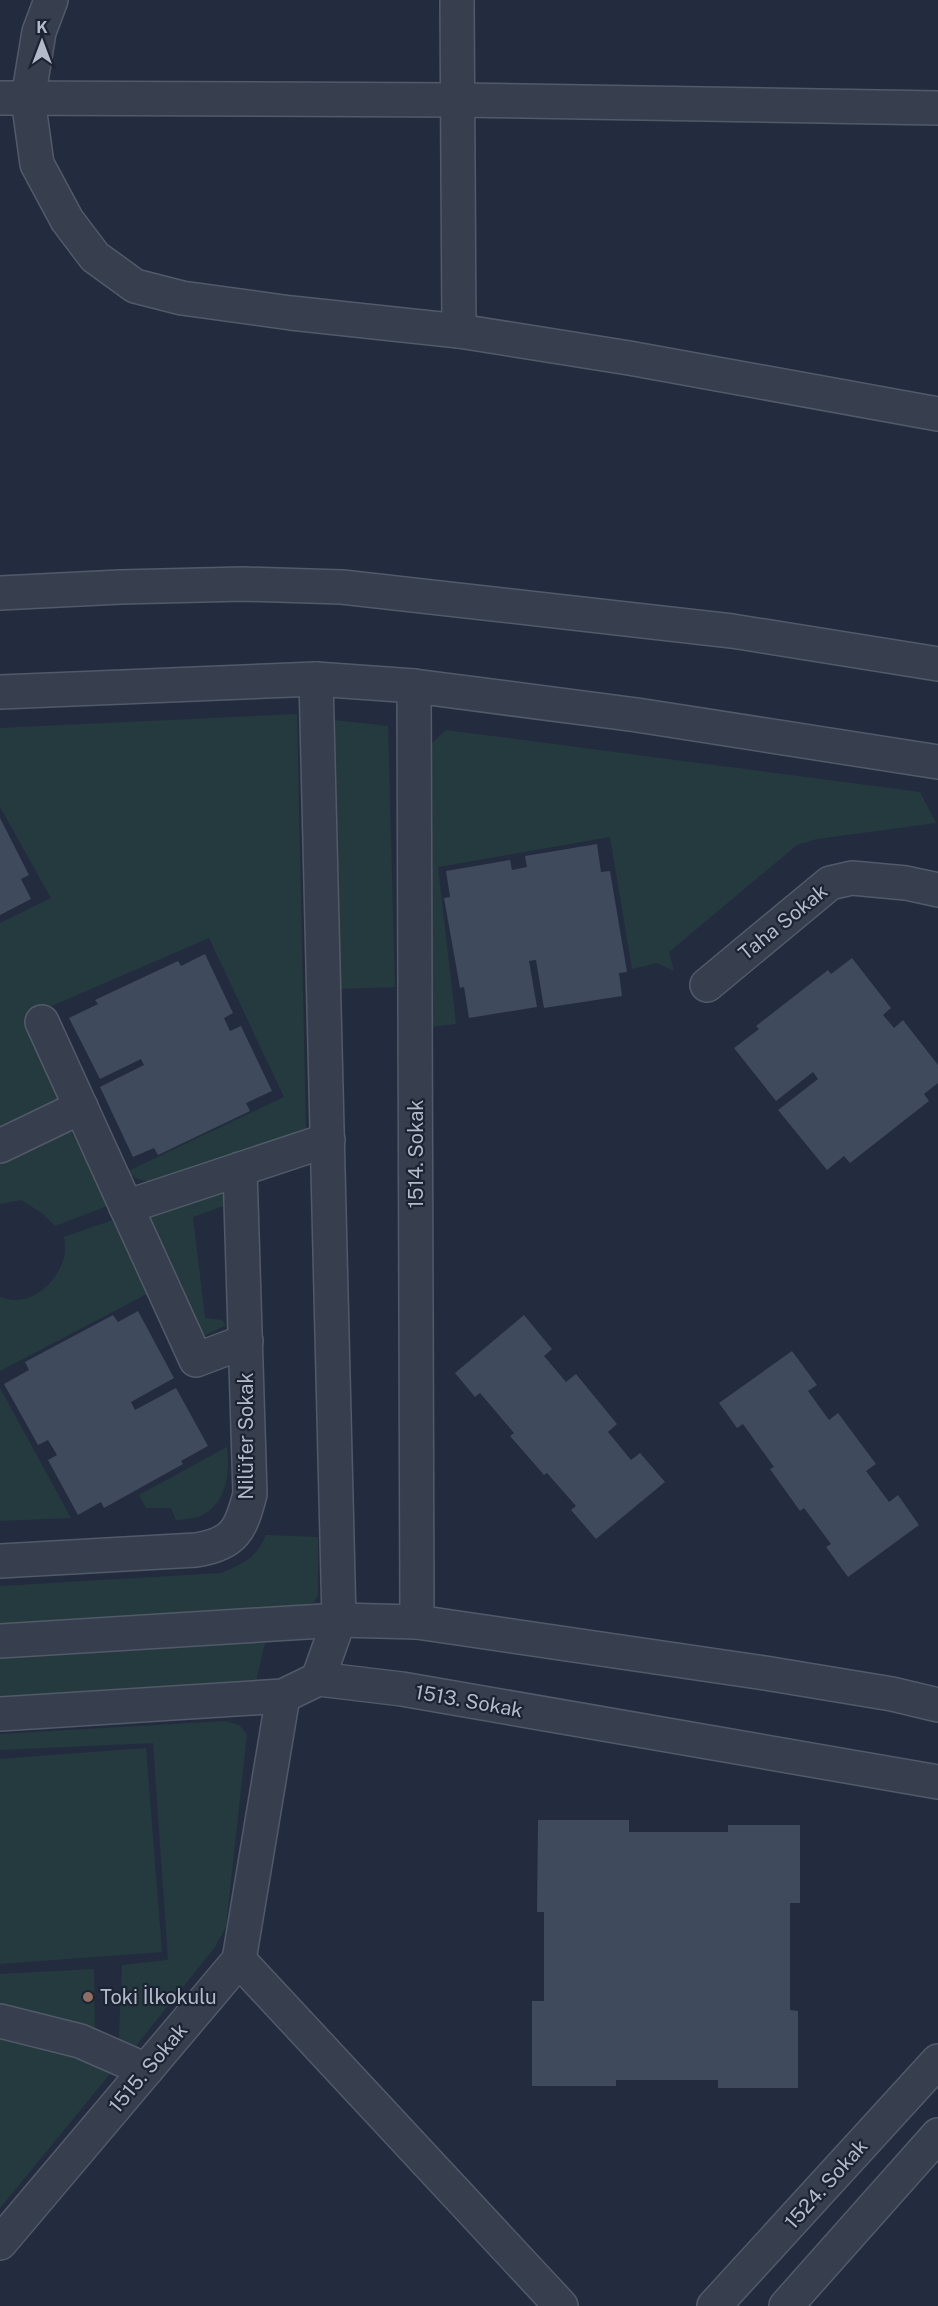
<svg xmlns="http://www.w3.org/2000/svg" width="938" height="2306" viewBox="0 0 938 2306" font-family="'Public Sans',sans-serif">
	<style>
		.green { fill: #253a3f }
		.building { fill: #3f4a5d }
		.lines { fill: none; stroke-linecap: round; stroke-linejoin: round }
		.minor-casing { stroke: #525a69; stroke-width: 36 }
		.minor { stroke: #373f4e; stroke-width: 33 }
		.education-dot { fill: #8d6e63; stroke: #1c2433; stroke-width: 2 }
		.labels { text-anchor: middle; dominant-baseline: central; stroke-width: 4.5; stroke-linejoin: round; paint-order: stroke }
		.street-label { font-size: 20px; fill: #b3bac9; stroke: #1c2433 }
		.poi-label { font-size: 20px; fill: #b3bac9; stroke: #1c2433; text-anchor: start }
	</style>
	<rect width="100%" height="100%" fill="#232c3e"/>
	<!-- green -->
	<g class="green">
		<polygon points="297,714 306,1132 154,1183 138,1179 126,1172 284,1097 209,938 26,1017 65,1098 0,1130 0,923 51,898 0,807 0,728"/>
		<polygon points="334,720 388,726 395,987 337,989"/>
		<polygon points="446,730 920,792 936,823 817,839 797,845 669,952 674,971 657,963 632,969 610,837 438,867 456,1024 430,1027 420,754"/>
		<polygon points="69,1128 110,1205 55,1226 42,1213 21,1200 0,1204 0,1161"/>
		<polygon points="226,1188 229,1204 193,1217 205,1318 222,1320 226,1325 200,1338 147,1218"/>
		<path d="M116,1219L147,1294L0,1371V1297C27,1308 54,1287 63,1261C66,1253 65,1244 64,1237Z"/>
		<polygon points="0,1388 71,1518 0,1521"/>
		<path d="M227,1447C230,1473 227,1504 200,1516C193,1519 184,1519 176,1520L171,1508H146L139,1495Z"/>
		<path d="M266,1535L318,1537V1595L314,1602L306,1605L0,1624V1586L222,1573C245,1562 255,1559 266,1535Z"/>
		<polygon points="266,1639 255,1685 0,1700 0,1656"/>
		<polygon points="225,1721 239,1725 247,1734 226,1927 215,1947 135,2047 119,2039 122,1965 168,1960 153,1743 0,1750 0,1734"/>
		<polygon points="146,1748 162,1952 0,1964 0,1759"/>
		<polygon points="94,1969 95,2032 0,2007 0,1974"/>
		<polygon points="0,2034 29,2039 114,2069 0,2208"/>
	</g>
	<!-- building -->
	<g class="building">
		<polygon points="0,818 29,875 21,879 31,899 0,915"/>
		<polygon points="597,844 601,872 610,871 627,972 619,973 622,996 544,1008 536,960 529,961 537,1007 469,1018 464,987 460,988 444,898 450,897 446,871 510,860 512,870 527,867 525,856"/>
		<polygon points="205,954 233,1013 224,1018 230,1031 241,1026 272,1091 246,1103 250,1111 158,1155 154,1148 133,1157 100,1087 144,1065 141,1059 100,1079 69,1018 98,1004 95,1000 178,961 181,966"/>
		<polygon points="852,958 891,1008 883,1015 894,1028 903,1020 938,1065 938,1083 924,1094 929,1101 850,1163 844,1156 827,1170 778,1110 818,1079 813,1072 776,1101 734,1048 759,1029 756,1026 828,970 831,974"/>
		<polygon points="138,1311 174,1378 131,1402 135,1410 176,1388 208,1446 181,1461 183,1464 104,1508 101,1502 78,1515 48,1460 57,1455 48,1440 38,1445 4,1384 29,1370 25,1362 113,1315 118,1322"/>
		<polygon points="524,1315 552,1349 544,1356 566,1382 576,1374 617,1424 608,1432 631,1460 640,1453 665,1482 596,1539 571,1510 576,1506 547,1473 544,1475 510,1436 514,1433 480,1393 475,1397 455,1373"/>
		<polygon points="792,1351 817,1385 808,1391 829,1420 838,1413 876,1464 866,1471 889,1502 898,1495 919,1525 848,1577 826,1547 831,1544 804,1508 800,1511 770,1469 774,1467 743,1424 737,1428 719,1403"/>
		<polygon points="538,1820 629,1820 629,1832 728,1832 728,1825 800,1825 800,1903 790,1903 790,2010 798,2011 798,2088 718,2088 718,2080 616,2080 616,2086 532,2086 532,2001 544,2001 544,1912 537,1912"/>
	</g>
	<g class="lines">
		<!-- minor casing -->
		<g class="minor-casing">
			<g id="minor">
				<polyline points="51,0 39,32 28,99 37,164 67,220 95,257 135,286 182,298 291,313 459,331 629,358 938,414"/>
				<polyline points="457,0 459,331"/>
				<polyline points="0,98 458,100 938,108"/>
				<polyline points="0,593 120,587 243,584 342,587 732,631 938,664"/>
				<polyline points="316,679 339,1620 318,1679"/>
				<polyline points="414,686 417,1622"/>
				<polyline points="0,692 316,679 414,686 637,715 938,762"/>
				<polyline points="707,985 830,883 852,878 906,883 938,890"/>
				<polyline points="42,1022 196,1360 246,1341"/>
				<polyline points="0,1146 81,1107"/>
				<polyline points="126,1207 328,1140"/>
				<path d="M0,1561L196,1550C235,1544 241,1529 250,1494L240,1169"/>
				<polyline points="0,1641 339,1620 417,1622 765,1673 892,1694 938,1705"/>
				<polyline points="0,1714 283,1696 318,1679 402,1689 938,1782"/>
				<polyline points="239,1960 561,2306"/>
				<polyline points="0,2021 80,2041 146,2070"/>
				<polyline points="0,2243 239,1960 283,1696"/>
				<polyline points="714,2306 938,2061"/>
				<polyline points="786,2306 938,2135"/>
			</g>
		</g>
		<!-- minor -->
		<use href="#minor" class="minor"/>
	</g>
	<!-- markers -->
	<circle class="education-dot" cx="88" cy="1997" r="6"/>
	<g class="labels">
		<!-- street labels -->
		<g class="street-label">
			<text transform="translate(783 922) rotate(-39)">Taha Sokak</text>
			<text transform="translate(416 1154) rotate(-90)">1514. Sokak</text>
			<text transform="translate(246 1436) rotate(-90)">Nilüfer Sokak</text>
			<text transform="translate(469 1701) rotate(10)">1513. Sokak</text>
			<text transform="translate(148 2068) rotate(-50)">1515. Sokak</text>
			<text transform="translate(826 2184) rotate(-48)">1524. Sokak</text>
		</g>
		<!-- poi labels -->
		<g class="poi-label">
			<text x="100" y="1997">Toki İlkokulu</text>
		</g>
	</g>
	<!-- north arrow -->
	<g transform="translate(42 42)" stroke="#1c2433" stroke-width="4.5" paint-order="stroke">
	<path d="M0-4.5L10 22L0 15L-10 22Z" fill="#b3bac9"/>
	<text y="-9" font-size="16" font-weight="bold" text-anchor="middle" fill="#b3bac9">K</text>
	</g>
</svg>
